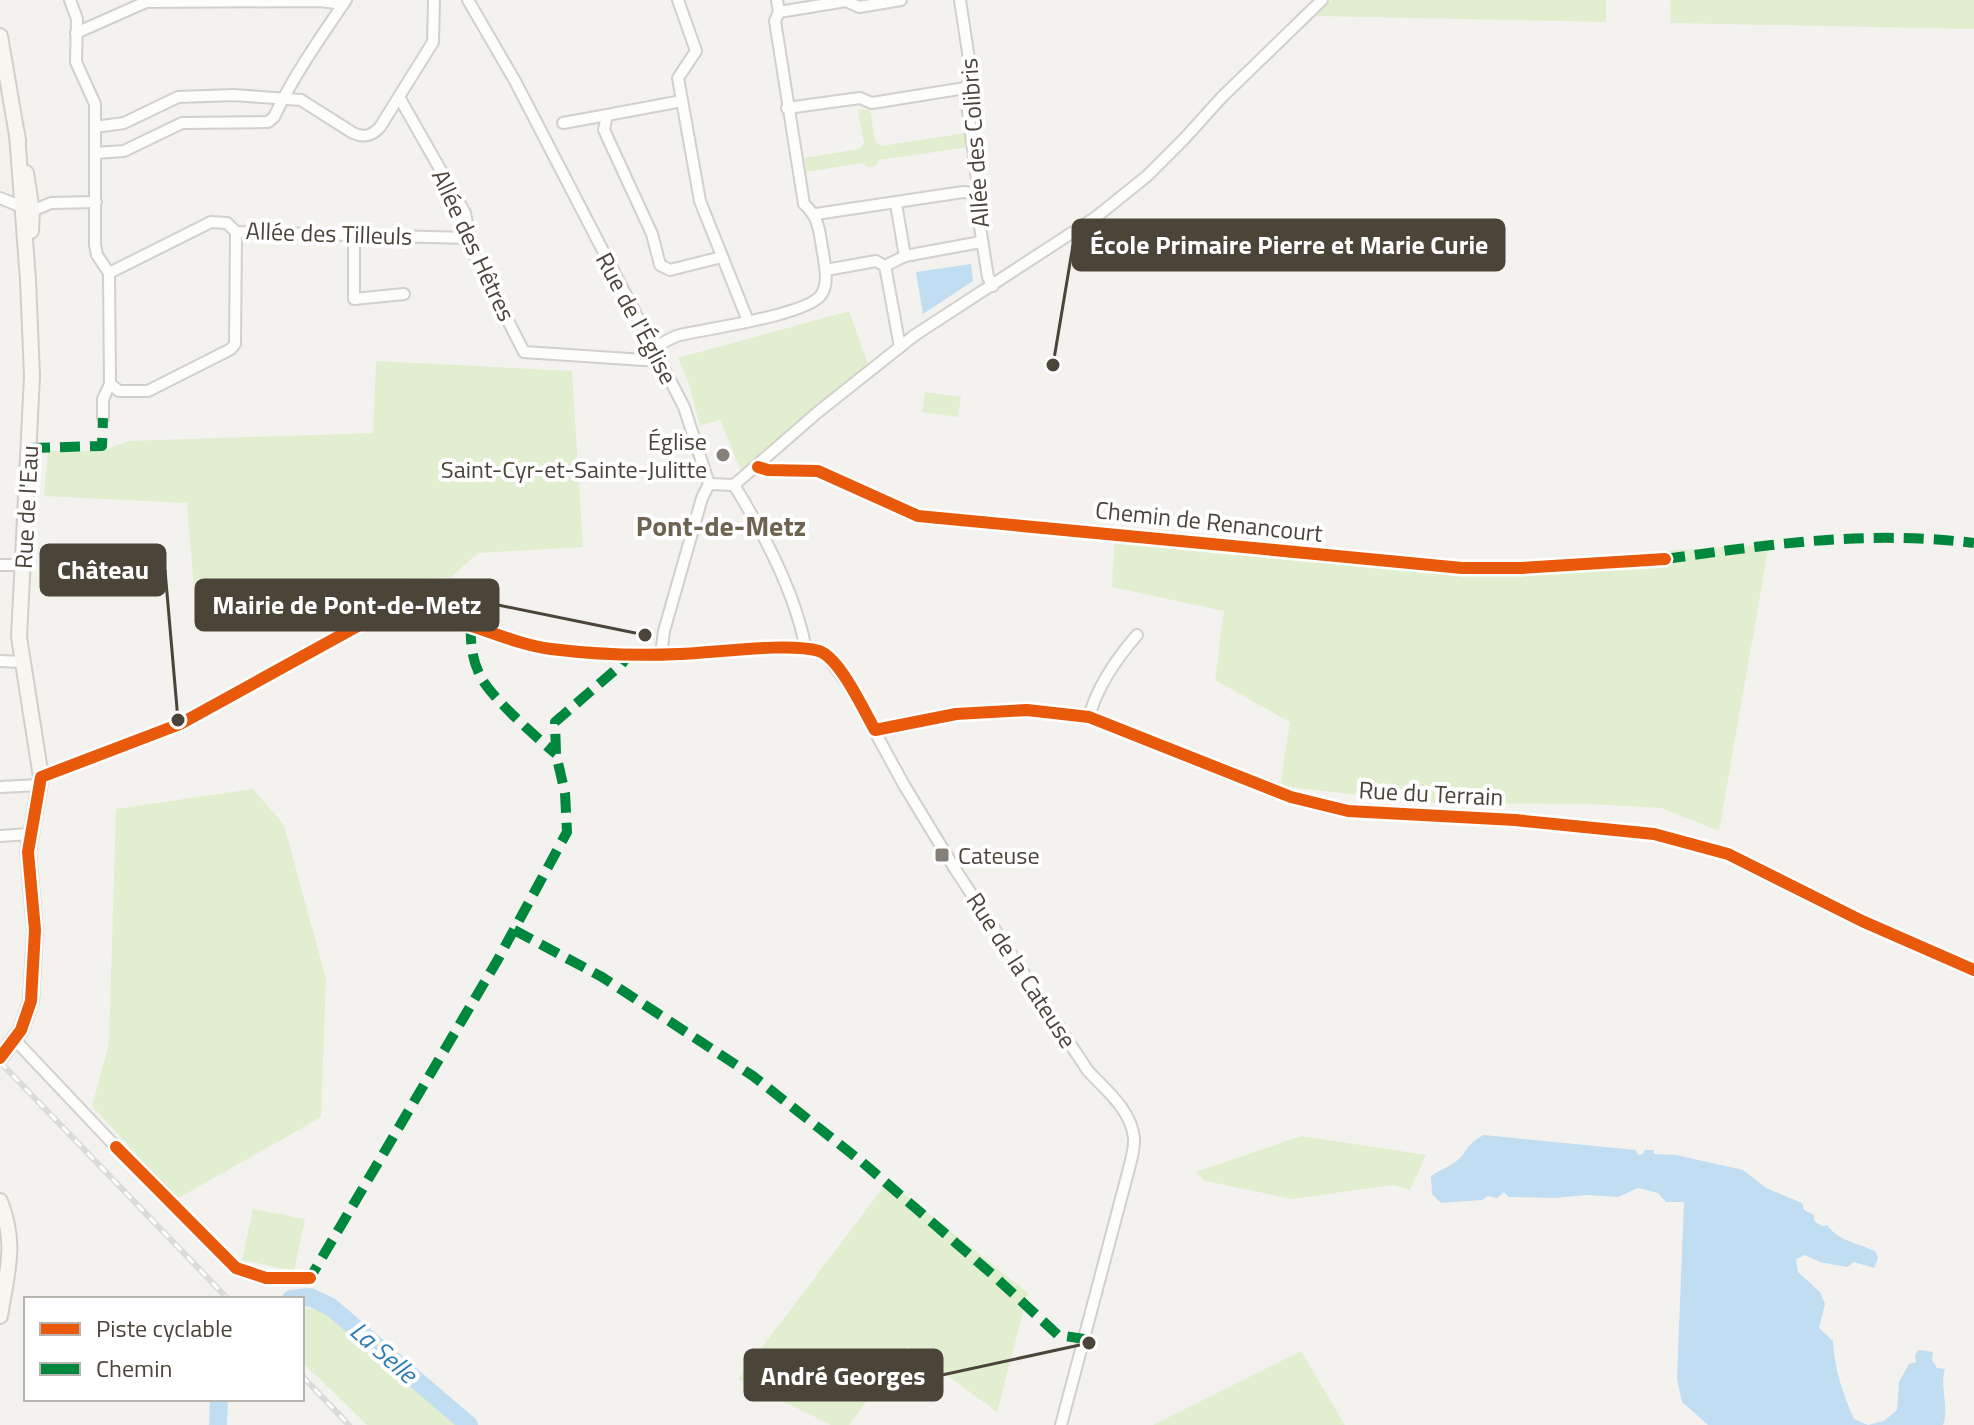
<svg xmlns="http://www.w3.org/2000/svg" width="1974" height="1425" viewBox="0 0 1974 1425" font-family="'Titillium Web',sans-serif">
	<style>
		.green { fill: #e1eecf }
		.water { fill: #c0ddf1 }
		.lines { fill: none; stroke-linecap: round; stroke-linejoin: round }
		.river { stroke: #c0ddf1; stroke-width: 18 }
		.street-casing { stroke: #d2d0cb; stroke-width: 14 }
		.secondary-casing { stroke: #d3cfc5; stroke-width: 18 }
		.street { stroke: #fdfdfc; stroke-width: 10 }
		.secondary { stroke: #f7f6f1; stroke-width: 14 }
		.rail-casing { stroke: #dbdbda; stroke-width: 6 }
		.rail { stroke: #fff; stroke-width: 3; stroke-dasharray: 9; stroke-linecap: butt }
		.quiet { stroke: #00873e; stroke-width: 10; stroke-dasharray: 20 10; stroke-linecap: butt }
		.cycleway-casing { stroke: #fff; stroke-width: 17 }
		.cycleway { stroke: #e8590c; stroke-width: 12 }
		.poi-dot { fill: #868178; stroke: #fff; stroke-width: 3 }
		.labels { text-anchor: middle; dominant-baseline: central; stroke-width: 8; stroke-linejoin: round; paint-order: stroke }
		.street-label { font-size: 24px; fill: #4b4439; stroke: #fff }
		.poi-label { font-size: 24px; fill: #4b4439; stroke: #fff; text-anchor: end }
		.water-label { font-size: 26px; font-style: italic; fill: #2e7ab2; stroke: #fff }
		.quarter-label { font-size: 28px; font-weight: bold; fill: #6e6250; stroke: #fff }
		.leader { fill: none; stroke: #4b4439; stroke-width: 3 }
		.callout-dot { fill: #4b4439; stroke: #fff; stroke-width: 3 }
		.callout { fill: #4b4439; stroke: #4b4439; stroke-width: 3 }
		.callout-label { font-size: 26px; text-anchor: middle; font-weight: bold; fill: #fff }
	</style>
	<rect width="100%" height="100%" fill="#f4f2ee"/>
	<!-- green -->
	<g class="green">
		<polygon points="1331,0 1606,0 1606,22 1315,16"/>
		<polygon points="1670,0 1974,0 1974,29 1671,23"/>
		<polygon points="870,109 875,141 881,146 966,133 969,147 879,160 876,166 868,167 863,163 806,172 805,158 859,149 864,144 858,110"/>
		<polygon points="849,311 868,364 742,473 720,420 700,426 689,384 678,358"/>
		<polygon points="376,361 572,371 583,547 478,553 451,577 194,588 187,503 44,496 48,451 102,451 129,441 373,433"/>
		<polygon points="925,392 961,397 958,417 922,412"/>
		<polygon points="1115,530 1484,563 1769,544 1719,831 1661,808 1589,804 1429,803 1280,786 1290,722 1215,680 1224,611 1112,587"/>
		<polygon points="253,789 284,825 326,979 321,1117 177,1199 92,1106 109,1044 116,809"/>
		<polygon points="1301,1136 1426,1155 1410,1190 1393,1185 1292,1199 1205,1181 1196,1172"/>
		<polygon points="888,1181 1028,1293 997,1412 908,1346 849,1425 831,1425 738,1379"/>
		<polygon points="253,1209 305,1219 294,1271 242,1260"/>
		<polygon points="310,1309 328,1312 459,1425 367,1425 302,1362 302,1310"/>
		<polygon points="1301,1351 1345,1425 1153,1425"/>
	</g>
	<!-- water -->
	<g class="water">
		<polygon points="971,264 973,281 923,314 916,272"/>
		<path d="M1484,1135L1636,1150L1638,1155L1643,1154L1645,1150H1654V1154L1676,1155L1743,1170L1766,1188L1802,1203L1804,1210L1814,1215V1221L1822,1226L1827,1225C1842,1244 1856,1241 1876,1252L1878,1258L1874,1268L1854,1262L1847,1267L1820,1262L1805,1255L1796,1259L1798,1272L1820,1292L1825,1304L1819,1328L1833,1341C1834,1368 1843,1394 1854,1419L1868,1425H1708L1682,1402L1677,1379L1684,1202H1666L1658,1193L1638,1188L1618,1197L1586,1195L1555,1198L1509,1197L1504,1192L1497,1198L1488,1196L1482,1200L1441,1203L1432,1194L1431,1176C1439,1170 1447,1168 1454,1163C1469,1152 1464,1145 1484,1135Z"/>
		<path d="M1919,1350L1933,1352L1932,1360L1937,1368L1945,1369C1939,1387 1950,1406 1943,1425H1868L1884,1421L1897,1410L1899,1382L1909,1364L1916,1362L1915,1355Z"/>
	</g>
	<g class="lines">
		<!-- river -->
		<g class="river">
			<polyline points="291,1299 310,1297 331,1307 469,1425"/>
			<polyline points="218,1425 219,1399"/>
		</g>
		<!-- street casing -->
		<g class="street-casing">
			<g id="street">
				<polyline points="70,0 77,19 76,62 95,104 95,245 97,255 109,273 110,384 103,399 103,418"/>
				<polyline points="468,0 515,81 684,407 709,484 702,498 664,631 661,654"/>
				<polyline points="678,0 696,51 678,78 700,201 748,321"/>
				<polyline points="960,0 972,79 965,88 977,179 977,208 988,277 993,286"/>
				<polyline points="779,12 846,1 859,7 901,0"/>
				<polyline points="76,33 146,2 320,1 343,4"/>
				<polyline points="399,97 465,213 472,250 524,352 659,361"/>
				<polyline points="682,101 607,115 604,130 652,234 660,265 670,270 722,257"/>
				<polyline points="787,108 860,98 872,103 965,88"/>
				<polyline points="563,123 607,115"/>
				<path d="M95,127L124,123L178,97L234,95L301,100L353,133C364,138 372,136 380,127L433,42L434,0"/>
				<path d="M95,153L124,151L182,123L268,122L274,117C294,75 320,38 346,0"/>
				<polyline points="0,198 32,211 51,203 96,202"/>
				<polyline points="896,204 905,256"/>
				<polyline points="816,214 963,192 976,193"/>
				<polyline points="354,233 354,299 404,294"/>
				<polyline points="885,266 900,347"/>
				<polyline points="826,270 876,261 885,266 905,256 981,242"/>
				<polyline points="109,273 211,222 227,223 236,232 469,238"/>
				<path d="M653,349C661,344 671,337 680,335C706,329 807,315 821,295C829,284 825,266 823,253C819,232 820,218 804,204L775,21L779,12L777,0"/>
				<polyline points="110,384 119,391 148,391 231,349 235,344 236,232"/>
				<polyline points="758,467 768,470 818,471 918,516 1462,568 1521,568 1665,559"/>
				<polyline points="709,484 734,485 818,412 915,335 1096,217 1147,176 1184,139 1222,97 1322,0"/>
				<path d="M734,485C763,532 796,595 806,650"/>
				<polyline points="0,565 23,565"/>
				<polyline points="0,661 22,662"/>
				<path d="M1089,717C1097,687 1117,658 1137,635"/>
				<polyline points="875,730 956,714 1027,710 1089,717 1291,797 1348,811 1515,820 1654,834 1728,854 1862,921 1974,970"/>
				<path d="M41,777L180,724L374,617C439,598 495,645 557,649C597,652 639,656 679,654C716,653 791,640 824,653L851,688L904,785L955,869L1088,1071C1106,1090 1131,1110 1134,1138C1135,1150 1130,1164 1127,1176L1061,1425"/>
				<polyline points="0,787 40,785"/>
				<polyline points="0,836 30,834"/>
				<polyline points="15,1040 116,1147"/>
			</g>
		</g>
		<!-- secondary casing -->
		<g class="secondary-casing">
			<g id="secondary">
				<polyline points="0,36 18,141"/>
				<polyline points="26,173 32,211 31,231"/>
				<polyline points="0,1058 21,1030 31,1001 35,930 28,852 41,777 19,637 32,376 28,280 17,134"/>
				<path d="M0,1201C17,1244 7,1272 0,1316"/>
			</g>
		</g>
		<!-- street -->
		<use href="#street" class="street"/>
		<!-- secondary -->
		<use href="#secondary" class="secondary"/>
		<!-- rail casing -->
		<g class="rail-casing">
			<g id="rail">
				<polyline points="0,1062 228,1299"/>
				<polyline points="302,1376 349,1425"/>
			</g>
		</g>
		<!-- rail -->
		<use href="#rail" class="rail"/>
		<!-- quiet -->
		<g class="quiet">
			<polyline points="30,448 102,446 103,418"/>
			<path d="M1665,559C1773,544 1864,530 1974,543"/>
			<path d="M471,624C470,642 472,662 482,679C494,700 536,737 556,754"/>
			<polyline points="514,930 602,977 753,1076 862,1162 993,1275 1058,1335 1084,1339"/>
			<polyline points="304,1278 310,1278 497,961 567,832 565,793 556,754 555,722 621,665 629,654"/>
		</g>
		<!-- cycleway casing -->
		<g class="cycleway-casing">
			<g id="cycleway">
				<polyline points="758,467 768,470 818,471 918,516 1462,568 1521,568 1665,559"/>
				<path d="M0,1058L21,1030L31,1001L35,930L28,852L41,777L180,724L374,617C436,599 492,641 551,649C592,654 638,656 679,654C715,653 787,642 819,651C840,658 864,711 875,730L956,714L1027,710L1089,717L1291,797L1348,811L1515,820L1654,834L1728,854L1862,921L1974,970"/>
				<polyline points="116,1147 236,1268 266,1278 310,1278"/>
			</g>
		</g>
		<!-- cycleway -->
		<use href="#cycleway" class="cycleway"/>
	</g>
	<!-- markers -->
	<g class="poi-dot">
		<circle cx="723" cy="455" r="8"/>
		<rect x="934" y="847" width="16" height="16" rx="4"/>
	</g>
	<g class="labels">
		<!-- street labels -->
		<g class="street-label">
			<text transform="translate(974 143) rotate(-94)">Allée des Colibris</text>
			<text transform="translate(329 233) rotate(2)">Allée des Tilleuls</text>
			<text transform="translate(474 245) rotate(65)">Allée des Hêtres</text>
			<text transform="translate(637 318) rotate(62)">Rue de l'Église</text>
			<text transform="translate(26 507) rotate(-87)">Rue de l'Eau</text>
			<text transform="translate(1209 521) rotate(6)">Chemin de Renancourt</text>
			<text transform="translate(1431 793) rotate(3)">Rue du Terrain</text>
			<text transform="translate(1022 970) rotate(57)">Rue de la Cateuse</text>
		</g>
		<!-- poi labels -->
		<g class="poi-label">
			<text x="707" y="441">Église<tspan x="707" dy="28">Saint-Cyr-et-Sainte-Julitte</tspan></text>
			<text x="958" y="855" text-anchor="start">Cateuse</text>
		</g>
		<!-- water labels -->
		<g class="water-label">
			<text transform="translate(384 1352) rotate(41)">La Selle</text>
		</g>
		<!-- quarter labels -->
		<g class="quarter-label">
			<text x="721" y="525">Pont-de-Metz</text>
		</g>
	</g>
	<!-- callouts -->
	<path class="leader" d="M1053 365L1073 245M178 720L165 570M645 635L498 605M1089 1343L942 1375"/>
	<g class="callout-dot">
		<circle cx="1053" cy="365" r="8"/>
		<circle cx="178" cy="720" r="8"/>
		<circle cx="645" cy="635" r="8"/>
		<circle cx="1089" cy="1343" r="8"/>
	</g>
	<g class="callout">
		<rect x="1073" y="220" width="431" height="50" rx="8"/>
		<rect x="41" y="545" width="124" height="50" rx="8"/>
		<rect x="196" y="580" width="302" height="50" rx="8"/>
		<rect x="745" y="1350" width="197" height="50" rx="8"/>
	</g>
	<g class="callout-label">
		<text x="1289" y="254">École Primaire Pierre et Marie Curie</text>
		<text x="103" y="579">Château</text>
		<text x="347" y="614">Mairie de Pont-de-Metz</text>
		<text x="843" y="1385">André Georges</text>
	</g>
	<!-- legend -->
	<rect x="24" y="1297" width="280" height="104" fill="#ffffff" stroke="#b7b4b0" stroke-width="2"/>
	<rect x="40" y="1323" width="40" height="12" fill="#e8590c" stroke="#b7b4b0" stroke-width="2"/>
	<text x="96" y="1337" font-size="24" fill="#4b4439">Piste cyclable</text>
	<rect x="40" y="1363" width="40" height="12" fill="#00873e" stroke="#b7b4b0" stroke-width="2"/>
	<text x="96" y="1377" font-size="24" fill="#4b4439">Chemin</text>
</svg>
